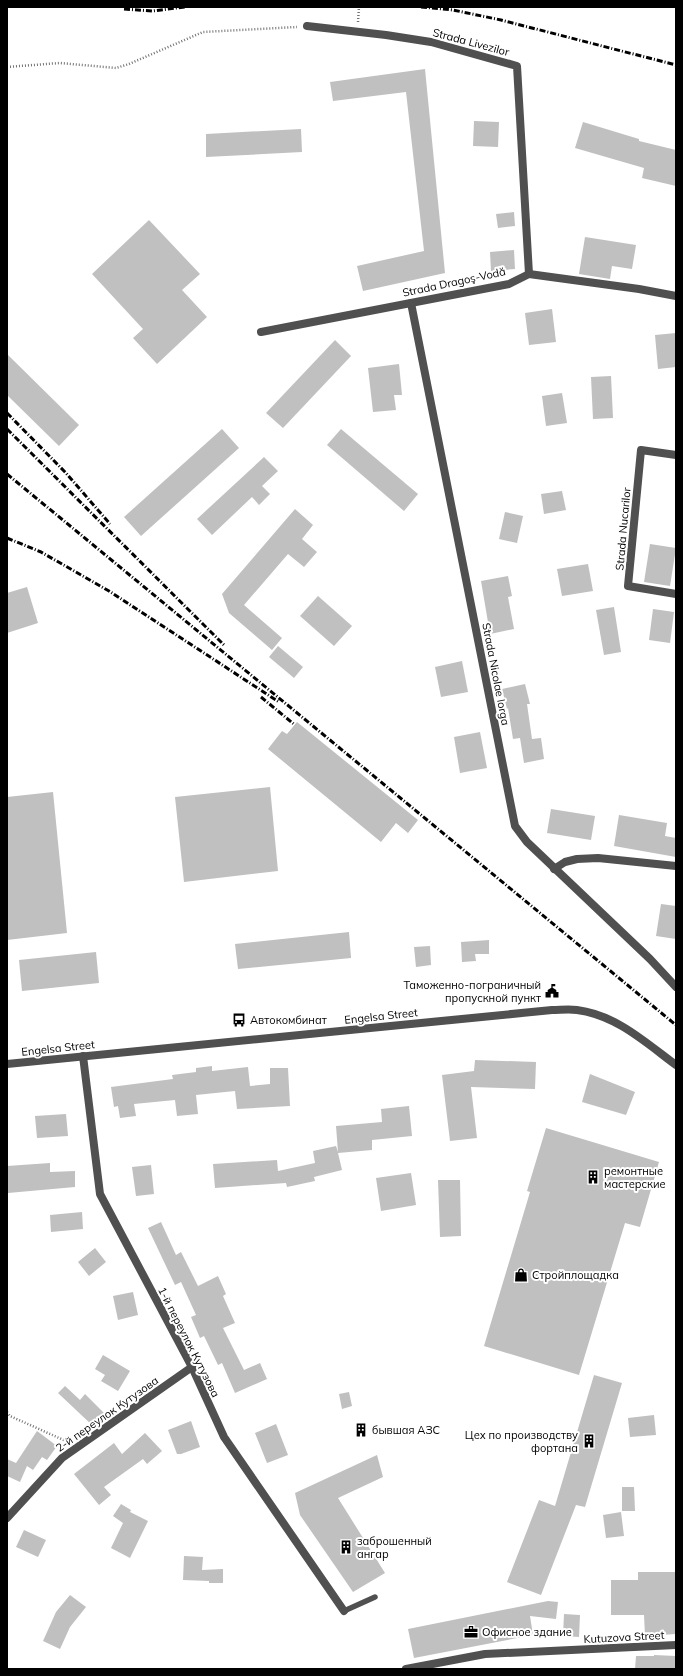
<svg xmlns="http://www.w3.org/2000/svg" width="683" height="1676" viewBox="0 0 683 1676" font-family="Mulish,sans-serif">
	<style>
		.building { fill: #c0c0c0 }
		.lines { fill: none; stroke-linecap: round; stroke-linejoin: round }
		.path { stroke: #727272; stroke-width: 2.5; stroke-dasharray: 1 2; stroke-linecap: butt }
		.service { stroke: #505050; stroke-width: 5.5 }
		.minor { stroke: #505050; stroke-width: 8 }
		.tertiary { stroke: #505050; stroke-width: 8 }
		.rail { stroke: #000; stroke-width: 3; stroke-dasharray: 6 2 1 2; stroke-linecap: butt }
		.labels { text-anchor: middle; dominant-baseline: central; stroke-width: 4; stroke-linejoin: round; paint-order: stroke }
		.street-label { font-size: 11px; fill: #000; stroke: #fff }
		.poi-label { font-size: 11px; fill: #000; stroke: #fff; text-anchor: start }
	</style>
	<rect width="100%" height="100%" fill="#fff"/>
	<!-- building -->
	<g class="building">
		<polygon points="425,69 445,273 363,291 357,266 424,251 406,92 333,101 330,82"/>
		<polygon points="474,121 499,122 498,147 473,146"/>
		<polygon points="583,122 639,139 639,141 676,150 676,186 642,178 644,168 575,148"/>
		<polygon points="301,129 302,152 206,157 206,134"/>
		<polygon points="514,212 515,226 498,228 496,214"/>
		<polygon points="149,220 200,274 182,290 207,317 157,364 133,338 143,329 92,274"/>
		<polygon points="585,237 636,245 632,269 612,266 610,279 579,274"/>
		<polygon points="514,250 515,269 491,271 490,252"/>
		<polygon points="552,309 556,342 529,345 525,313"/>
		<polygon points="676,333 676,367 658,369 655,335"/>
		<polygon points="335,340 351,356 283,428 266,413"/>
		<polygon points="7,354 79,425 59,446 7,395"/>
		<polygon points="399,364 402,395 394,395 396,410 373,412 368,368"/>
		<polygon points="611,376 613,418 593,419 591,377"/>
		<polygon points="562,393 567,423 546,426 542,396"/>
		<polygon points="222,429 239,448 141,536 124,517"/>
		<polygon points="341,429 418,494 404,511 327,445"/>
		<polygon points="264,457 278,471 262,486 270,494 259,505 252,497 212,535 197,519"/>
		<polygon points="562,491 566,510 544,514 541,494"/>
		<polygon points="295,509 313,525 302,539 317,552 304,567 288,554 244,605 282,638 272,650 229,613 222,594"/>
		<polygon points="505,512 523,516 517,543 499,539"/>
		<polygon points="650,544 676,548 670,586 644,582"/>
		<polygon points="588,564 593,591 562,596 557,569"/>
		<polygon points="508,576 512,596 508,597 514,629 490,634 481,581"/>
		<polygon points="27,587 38,623 7,633 7,593"/>
		<polygon points="318,596 352,626 334,646 300,616"/>
		<polygon points="614,607 621,652 604,655 596,610"/>
		<polygon points="653,609 674,612 670,643 649,640"/>
		<polygon points="278,646 303,667 294,678 269,657"/>
		<polygon points="462,661 468,692 441,697 435,667"/>
		<polygon points="525,684 530,704 527,704 532,739 541,738 544,759 524,763 520,738 513,739 508,708 507,709 502,689"/>
		<polygon points="297,722 418,820 408,833 396,823 381,842 268,749 282,731 287,734"/>
		<polygon points="480,732 487,768 460,773 454,737"/>
		<polygon points="270,787 278,871 184,882 175,797"/>
		<polygon points="53,792 67,933 7,940 7,797"/>
		<polygon points="551,809 595,816 591,840 547,833"/>
		<polygon points="619,815 667,823 665,836 676,838 676,857 614,846"/>
		<polygon points="661,904 676,906 676,939 656,936"/>
		<polygon points="349,932 351,958 238,969 235,944"/>
		<polygon points="489,940 489,954 475,954 476,961 462,962 461,942"/>
		<polygon points="430,946 431,965 416,967 414,947"/>
		<polygon points="96,952 99,983 22,991 19,960"/>
		<polygon points="475,1060 536,1062 535,1089 471,1087 477,1138 450,1141 442,1075 474,1071"/>
		<polygon points="212,1066 212,1071 248,1067 250,1086 270,1084 270,1068 288,1068 290,1106 237,1109 235,1091 196,1095 198,1114 177,1116 175,1100 134,1104 136,1116 120,1118 118,1106 114,1107 111,1087 173,1079 172,1075 196,1072 196,1068"/>
		<polygon points="590,1074 635,1092 626,1115 582,1102"/>
		<polygon points="409,1106 412,1136 372,1140 372,1150 338,1153 342,1170 314,1177 315,1181 287,1187 286,1183 215,1188 213,1164 277,1160 278,1171 315,1163 313,1151 336,1146 338,1152 336,1126 382,1122 381,1109"/>
		<polygon points="66,1114 68,1136 37,1138 35,1116"/>
		<polygon points="546,1128 659,1162 640,1227 625,1223 579,1375 484,1346 530,1192 527,1191"/>
		<polygon points="50,1163 50,1172 75,1171 75,1187 8,1193 7,1166"/>
		<polygon points="151,1165 154,1194 136,1196 132,1167"/>
		<polygon points="411,1173 416,1205 381,1211 376,1178"/>
		<polygon points="438,1180 460,1180 461,1236 440,1237"/>
		<polygon points="82,1212 83,1229 51,1232 50,1215"/>
		<polygon points="161,1222 176,1255 181,1252 198,1286 218,1276 226,1294 223,1296 235,1323 223,1328 244,1370 260,1363 267,1379 235,1393 222,1363 218,1365 204,1336 200,1338 191,1317 196,1315 181,1282 175,1285 148,1228"/>
		<polygon points="95,1248 106,1262 89,1276 78,1262"/>
		<polygon points="133,1292 138,1315 118,1320 113,1296"/>
		<polygon points="103,1355 130,1371 118,1391 101,1381 105,1375 95,1369"/>
		<polygon points="594,1375 622,1383 585,1507 576,1505 541,1595 507,1582 539,1500 555,1506"/>
		<polygon points="65,1386 80,1400 85,1394 105,1414 93,1426 58,1393"/>
		<polygon points="349,1392 352,1406 342,1409 339,1394"/>
		<polygon points="654,1415 656,1435 630,1437 628,1418"/>
		<polygon points="191,1421 200,1447 181,1454 177,1454 168,1430"/>
		<polygon points="276,1424 288,1455 267,1463 255,1433"/>
		<polygon points="37,1431 57,1446 47,1460 42,1457 33,1470 27,1466 20,1482 7,1476 7,1459 16,1463"/>
		<polygon points="145,1433 162,1451 147,1464 143,1459 104,1487 111,1495 99,1505 74,1474 114,1443 122,1454"/>
		<polygon points="377,1455 383,1477 338,1498 385,1573 353,1592 300,1515 295,1493"/>
		<polygon points="622,1487 634,1487 635,1511 622,1511"/>
		<polygon points="121,1504 131,1510 130,1512 148,1521 130,1558 111,1548 123,1523 113,1516"/>
		<polygon points="621,1512 624,1536 606,1538 603,1515"/>
		<polygon points="24,1530 46,1540 38,1557 16,1547"/>
		<polygon points="184,1556 203,1557 202,1570 223,1569 223,1583 209,1583 209,1581 183,1580"/>
		<polygon points="638,1572 676,1572 676,1634 645,1636 644,1615 611,1615 611,1580 638,1580"/>
		<polygon points="70,1595 86,1607 70,1627 60,1649 43,1641 56,1612"/>
		<polygon points="548,1601 558,1602 556,1619 530,1616 533,1635 414,1658 408,1629"/>
		<polygon points="564,1614 580,1615 579,1637 563,1636"/>
		<polygon points="654,1655 676,1656 676,1669 635,1669 636,1656 654,1656"/>
	</g>
	<g class="lines">
		<!-- path -->
		<g class="path">
			<polyline points="358,22 359,7"/>
			<polyline points="7,67 60,63 116,68 129,64 203,32 297,27"/>
			<polyline points="7,1412 10,1416 68,1442"/>
		</g>
		<!-- service -->
		<polyline class="service" points="344,1611 375,1597"/>
		<!-- minor -->
		<g class="minor">
			<polyline points="307,26 386,35 431,42 517,66 529,274"/>
			<polyline points="411,303 515,826 527,842 650,959 676,987"/>
			<polyline points="261,332 509,284 529,274 639,289 676,296"/>
			<polyline points="676,455 641,450 628,586 676,594"/>
			<polyline points="554,869 565,862 577,859 598,858 676,866"/>
			<polyline points="83,1056 100,1194 192,1367 224,1437 344,1611"/>
			<polyline points="7,1518 62,1458 192,1367"/>
			<polyline points="406,1669 485,1654 676,1645"/>
		</g>
		<!-- tertiary -->
		<path class="tertiary" d="M7,1064L552,1010C560,1010 569,1009 577,1010C616,1015 645,1042 676,1065"/>
		<!-- rail -->
		<g class="rail">
			<polyline points="421,7 453,10 501,20 676,65"/>
			<polyline points="124,9 152,11 185,7"/>
			<polyline points="7,413 66,473 110,524"/>
			<polyline points="7,429 225,646"/>
			<polyline points="7,474 676,1025"/>
			<polyline points="7,538 41,552 109,591 279,702"/>
			<polyline points="261,697 295,725"/>
		</g>
	</g>
	<!-- icons -->
	<defs>
		<g id="civic-bare" transform="scale(1.08)"><path d="M-.6-6.5H3V-4.5H.6V-3L4-1V1h2V6H-6V1h2V-1L-.6-3ZM-1.2 2.5V6h2.4V2.5Z" fill="#000" stroke="#fff" stroke-width="2.5" paint-order="stroke"/></g>
		<g id="bus-bare" transform="scale(1.08)"><path d="M-5-6H5V4H4V6H2V4H-2V6H-4V4H-5ZM-3.5-4V0h7V-4ZM-3.5 1.2v1.5H-2V1.2ZM2 1.2v1.5H3.5V1.2Z" fill="#000" stroke="#fff" stroke-width="2.5" paint-order="stroke"/></g>
		<g id="building-bare" transform="scale(1.08)"><path d="M-4-6H4V6H1V3H-1V6H-4ZM-2.5-4.3h1.7v1.8h-1.7ZM.8-4.3h1.7v1.8H.8ZM-2.5-1h1.7V.8h-1.7ZM.8-1h1.7V.8H.8Z" fill="#000" stroke="#fff" stroke-width="2.5" paint-order="stroke"/></g>
		<g id="shop-bare" transform="scale(1.08)"><path d="M-5-2.5h2.3a2.7 3.5 0 0 1 5.4 0H5L5.5 6h-11ZM-1.5-2.5h3a1.5 2.3 0 0 0-3 0Z" fill="#000" stroke="#fff" stroke-width="2.5" paint-order="stroke"/></g>
		<g id="office-bare" transform="scale(1.08)"><path d="M-6-3h4V-5.5h4V-3h4V5H-6ZM-1-4.5V-3h2v-1.5ZM-6 0V1H6V0Z" fill="#000" stroke="#fff" stroke-width="2.5" paint-order="stroke"/></g>
	</defs>
	<g fill-rule="evenodd">
		<use href="#civic-bare" x="552" y="991"/>
		<use href="#bus-bare" x="239" y="1020"/>
		<use href="#building-bare" x="593" y="1177"/>
		<use href="#shop-bare" x="521" y="1275"/>
		<use href="#building-bare" x="361" y="1430"/>
		<use href="#building-bare" x="589" y="1441"/>
		<use href="#building-bare" x="346" y="1547"/>
		<use href="#office-bare" x="471" y="1632"/>
	</g>
	<g class="labels">
		<!-- street labels -->
		<g class="street-label">
			<text transform="translate(471 42) rotate(15)">Strada Livezilor</text>
			<text transform="translate(454 282) rotate(-12)">Strada Dragoş-Vodă</text>
			<text transform="translate(623 529) rotate(-85)">Strada Nucarilor</text>
			<text transform="translate(496 674) rotate(79)">Strada Nicolae Iorga</text>
			<text transform="translate(381 1016) rotate(-6)">Engelsa Street</text>
			<text transform="translate(58 1048) rotate(-6)">Engelsa Street</text>
			<text transform="translate(189 1342) rotate(63)">1-й переулок Кутузова</text>
			<text transform="translate(107 1414) rotate(-35)">2-й переулок Кутузова</text>
			<text transform="translate(624 1637) rotate(-3)">Kutuzova Street</text>
		</g>
		<!-- poi labels -->
		<g class="poi-label">
			<text x="541" y="985" text-anchor="end">Таможенно-пограничный<tspan x="541" dy="13">пропускной пункт</tspan></text>
			<text x="250" y="1020">Автокомбинат</text>
			<text x="604" y="1171">ремонтные<tspan x="604" dy="13">мастерские</tspan></text>
			<text x="532" y="1275">Стройплощадка</text>
			<text x="372" y="1430">бывшая АЗС</text>
			<text x="578" y="1435" text-anchor="end">Цех по производству<tspan x="578" dy="13">фортана</tspan></text>
			<text x="357" y="1541">заброшенный<tspan x="357" dy="13">ангар</tspan></text>
			<text x="482" y="1632">Офисное здание</text>
		</g>
	</g>
	<!-- border -->
	<rect width="683" height="1676" fill="none" stroke="#000000" stroke-width="16"/>
</svg>
